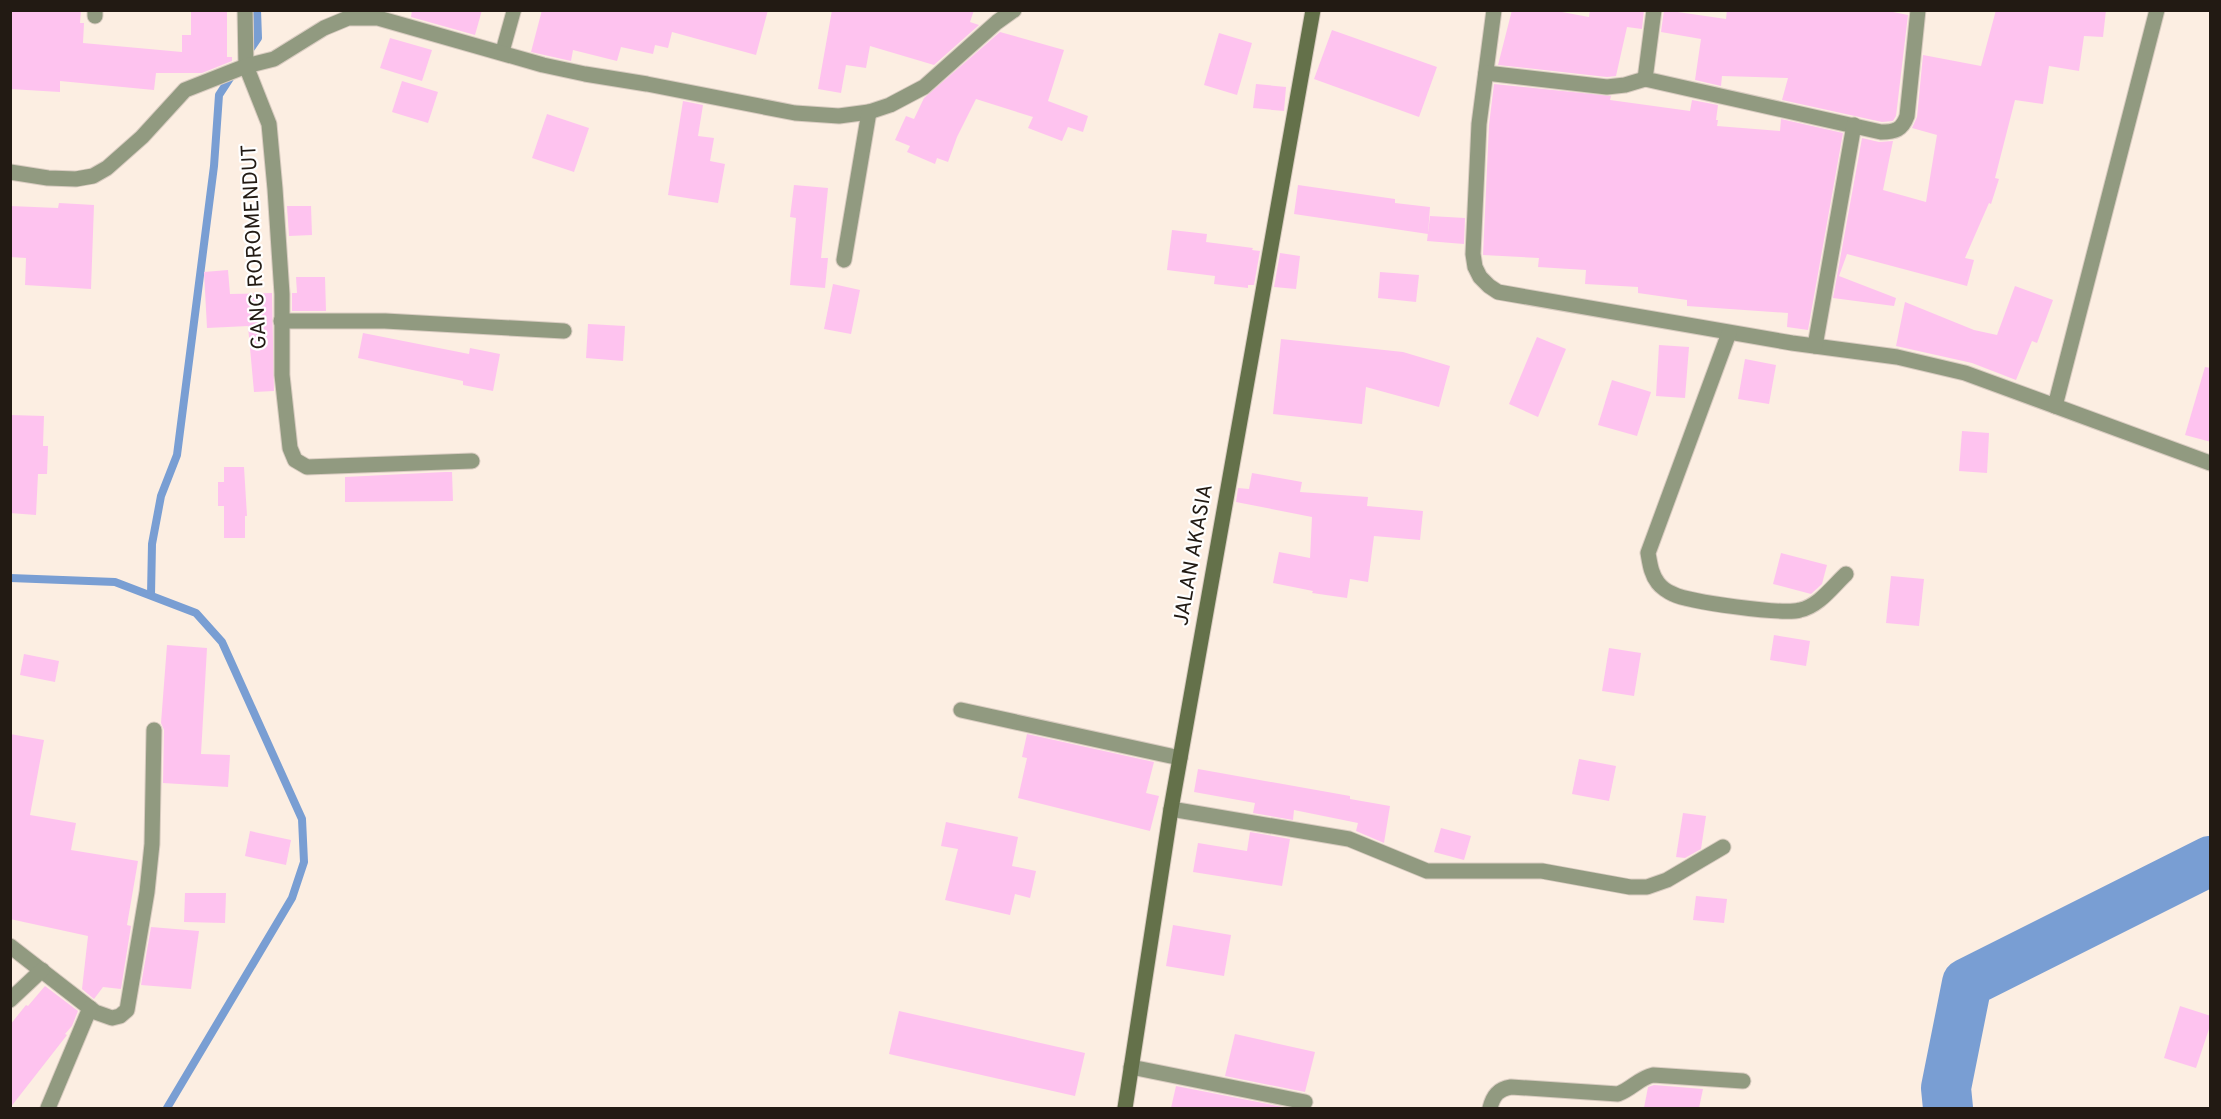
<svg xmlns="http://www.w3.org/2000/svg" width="2221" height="1119" viewBox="0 0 2221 1119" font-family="Overpass,sans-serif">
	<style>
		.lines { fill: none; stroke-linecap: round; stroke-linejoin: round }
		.stream { stroke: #799ed3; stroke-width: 8 }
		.river { stroke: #799ed3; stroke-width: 50 }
		.building { fill: #fec3ef }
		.lane-casing { stroke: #d9ccc1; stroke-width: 16 }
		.street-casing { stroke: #d9ccc1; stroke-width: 17 }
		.secondary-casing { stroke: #d9ccc1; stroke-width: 17 }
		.lane { stroke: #919a80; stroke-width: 14 }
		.street { stroke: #919a80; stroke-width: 15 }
		.secondary { stroke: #64714a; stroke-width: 15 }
		.labels { text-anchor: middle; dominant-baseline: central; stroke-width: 4.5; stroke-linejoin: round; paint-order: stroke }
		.street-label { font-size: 21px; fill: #221a13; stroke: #fff }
	</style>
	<rect width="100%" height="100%" fill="#fceee2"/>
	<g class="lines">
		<!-- stream -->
		<g class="stream">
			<polyline points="247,54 258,38 257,10"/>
			<polyline points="10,578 115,582 196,613 222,642 302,819 304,862 292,898 167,1108"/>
			<polyline points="151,595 152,544 161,496 177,455 214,166 219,95 234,72"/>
		</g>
		<!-- river -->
		<polyline class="river" points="1948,1108 1946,1088 1967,983 2210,861"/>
	</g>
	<!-- building -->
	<g class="building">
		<polygon points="10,10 81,10 80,23 84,23 83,43 182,52 182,35 191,35 191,10 227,10 227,57 232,57 232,61 202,73 156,73 154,90 60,81 60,92 10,89"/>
		<polygon points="412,10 482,10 475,35 411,17"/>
		<polygon points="542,10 768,10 756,55 672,32 668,48 655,45 653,54 621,47 617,61 573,50 571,61 531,52"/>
		<polygon points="832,10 974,10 970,22 979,25 934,65 870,46 866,68 846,65 841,93 818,89"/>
		<polygon points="1512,10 1551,10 1589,17 1590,10 1644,10 1642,29 1627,27 1616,76 1607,77 1498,65"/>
		<polygon points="1664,10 1726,19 1727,10 1883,10 1908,15 1896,116 1893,121 1882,122 1782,100 1788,78 1722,76 1721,86 1695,80 1701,39 1661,32"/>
		<polygon points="1996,10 2106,10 2103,37 2084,36 2079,71 2049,66 2043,104 2015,100 1995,178 1999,179 1991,204 1989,203 1965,258 1974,260 1967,286 1847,254 1839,276 1896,298 1894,306 1833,298 1862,138 1879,142 1893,141 1883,190 1926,202 1937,135 1912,128 1917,117 1923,55 1981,66"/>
		<polygon points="1332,30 1437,67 1419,117 1314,79"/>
		<polygon points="1000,32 1064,50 1048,101 1088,116 1083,132 1068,127 1062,141 1028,128 1033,117 976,99 957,137 948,162 937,158 935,164 907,152 910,146 895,140 906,116 914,119 924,98"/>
		<polygon points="1219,33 1252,43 1237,95 1204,85"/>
		<polygon points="390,38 432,50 422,81 380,68"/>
		<polygon points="402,81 438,92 428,123 392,112"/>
		<polygon points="1256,84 1286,87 1284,111 1253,108"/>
		<polygon points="1494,84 1611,96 1610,100 1690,111 1692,100 1718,105 1716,120 1718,120 1717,126 1780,131 1781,119 1843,133 1808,330 1787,327 1788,313 1687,306 1687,300 1638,293 1638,287 1585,284 1586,270 1538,267 1539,258 1483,255 1489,125"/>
		<polygon points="683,101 703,105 698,136 714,138 710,161 725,164 718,203 668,195"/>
		<polygon points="547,114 589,128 574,172 532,158"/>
		<polygon points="794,185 828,188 821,258 828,258 825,288 790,285 796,218 790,217"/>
		<polygon points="1298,185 1395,199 1395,203 1430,207 1428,234 1294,214"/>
		<polygon points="59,203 94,205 91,289 25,285 26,258 10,257 10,206 58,208"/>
		<polygon points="287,206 311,206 312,235 289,236"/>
		<polygon points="1430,216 1465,218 1464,244 1427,241"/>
		<polygon points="1172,230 1207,234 1206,242 1253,248 1252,250 1260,251 1254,285 1248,285 1248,288 1214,284 1215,276 1167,270"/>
		<polygon points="1280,253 1300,256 1296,289 1274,287"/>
		<polygon points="228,270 230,294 272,293 274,391 254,392 248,326 207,328 204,272"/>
		<polygon points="1380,272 1419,275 1416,302 1378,298"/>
		<polygon points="296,277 325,277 326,311 292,311 292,293 297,293"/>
		<polygon points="833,284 860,290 851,334 824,329"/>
		<polygon points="2015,286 2053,300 2037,343 2032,341 2016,380 1972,363 1896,346 1905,302 1974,330 1997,335"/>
		<polygon points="588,324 625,326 623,361 586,358"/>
		<polygon points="363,333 469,354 470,348 500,354 493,391 463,385 463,381 358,358"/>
		<polygon points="1537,337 1566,349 1538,417 1509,404"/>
		<polygon points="1281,339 1403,352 1450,366 1439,407 1366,387 1362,424 1273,414"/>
		<polygon points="1659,345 1689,347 1685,398 1656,396"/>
		<polygon points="1745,359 1776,365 1769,404 1738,399"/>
		<polygon points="2205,367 2211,368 2211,442 2185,435"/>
		<polygon points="1612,380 1651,392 1637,436 1598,425"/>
		<polygon points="10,415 44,416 43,446 48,446 47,474 38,474 36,515 10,513"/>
		<polygon points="1962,431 1989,433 1987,473 1959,471"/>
		<polygon points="224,467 244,467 247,516 245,516 245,538 224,538 224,506 218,506 218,482 224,482"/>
		<polygon points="445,472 452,472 453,501 345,502 345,477"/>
		<polygon points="1252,473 1302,482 1300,492 1368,497 1367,506 1423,511 1420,540 1374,536 1368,582 1350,579 1347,598 1312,593 1313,591 1273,583 1279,552 1310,558 1312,517 1236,502 1238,488 1249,489"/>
		<polygon points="1781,553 1827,565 1822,584 1811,594 1773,584"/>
		<polygon points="1891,576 1924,579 1919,626 1886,623"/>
		<polygon points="1774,635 1810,641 1806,666 1770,660"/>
		<polygon points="167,645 207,648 201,754 230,755 228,787 163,783 164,730 161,723"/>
		<polygon points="1609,648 1641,653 1634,696 1602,691"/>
		<polygon points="24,654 59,661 55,682 20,675"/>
		<polygon points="10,734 44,740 30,815 76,823 71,850 138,861 127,925 131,926 121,989 103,987 94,999 82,989 88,936 10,919"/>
		<polygon points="1027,734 1154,762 1146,793 1159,796 1150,831 1018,798 1027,758 1022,757"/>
		<polygon points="1579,759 1616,766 1609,801 1572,794"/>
		<polygon points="1198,769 1350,796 1350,799 1390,806 1384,843 1356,831 1358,823 1294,810 1293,820 1253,813 1255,803 1194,792"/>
		<polygon points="1683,813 1706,816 1701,849 1685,858 1676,857"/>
		<polygon points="946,822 1018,837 1012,866 1036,871 1030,898 1015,894 1010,915 945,900 958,849 941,846"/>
		<polygon points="1441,828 1471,836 1464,860 1434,852"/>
		<polygon points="250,831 291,840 286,865 245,856"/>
		<polygon points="1250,832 1290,839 1282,886 1193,872 1198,843 1247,851"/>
		<polygon points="185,893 226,893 225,923 184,922"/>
		<polygon points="1696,896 1727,899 1724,923 1693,920"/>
		<polygon points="1173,925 1231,935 1224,976 1166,966"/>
		<polygon points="151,927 199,931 191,989 141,985"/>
		<polygon points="45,986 78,1011 72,1026 65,1034 67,1035 10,1108 10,1025 26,1005 28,1006"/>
		<polygon points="2180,1006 2211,1016 2211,1023 2196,1068 2164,1058"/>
		<polygon points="899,1011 1085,1053 1075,1096 889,1054"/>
		<polygon points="1235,1034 1315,1052 1305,1092 1225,1076"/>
		<polygon points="1654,1085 1703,1089 1699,1108 1644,1108 1648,1087"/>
		<polygon points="1176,1086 1288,1108 1171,1108"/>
	</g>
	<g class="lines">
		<!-- lane casing -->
		<g class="lane-casing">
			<polyline id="lane" points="502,53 514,10"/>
		</g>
		<!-- street casing -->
		<g class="street-casing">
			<g id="street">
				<polyline points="245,10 246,66 269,124 275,189 282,294 282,375 290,448 295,460 307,467 472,461"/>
				<polyline points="1494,10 1479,124 1473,254 1475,267 1480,277 1489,286 1498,292 1792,343 1897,357 1965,373 2210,463"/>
				<path d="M1654,10L1645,79L1881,132C1895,132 1902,130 1907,116L1918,10"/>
				<polyline points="95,16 95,10"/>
				<polyline points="1486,73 1607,87 1625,85 1645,79"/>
				<polyline points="10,172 48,178 76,179 93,176 107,168 142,137 185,90 246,66 274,59 324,28 348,18 378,18 543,65 585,74 647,84 795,113 839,116 869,112 890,105 924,87 997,22 1014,10"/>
				<polyline points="844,260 869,112"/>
				<polyline points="281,321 385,321 564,331"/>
				<path d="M1729,333L1648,553C1650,564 1651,574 1658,583C1661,587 1668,592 1673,594C1689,602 1783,615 1800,610C1819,606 1832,587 1846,574"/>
				<polyline points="1815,346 1854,125"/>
				<polyline points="2055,406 2157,10"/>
				<polyline points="961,710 1180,758"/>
				<polyline points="1171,809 1349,839 1427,871 1542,871 1630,887 1647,887 1667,880 1723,847"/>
				<polyline points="10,946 95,1012 112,1018 120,1016 127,1010 147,892 152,844 154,730"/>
				<polyline points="10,1000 42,970"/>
				<polyline points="1131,1067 1305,1102"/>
				<polyline points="48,1108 90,1008"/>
				<path d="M1490,1108C1493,1096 1498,1089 1511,1087L1618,1094C1632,1089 1639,1078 1653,1075L1743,1081"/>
			</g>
		</g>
		<!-- secondary casing -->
		<g class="secondary-casing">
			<polyline id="secondary" points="1125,1108 1171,809 1313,10"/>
		</g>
		<!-- lane -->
		<use href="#lane" class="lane"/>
		<!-- street -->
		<use href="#street" class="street"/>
		<!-- secondary -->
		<use href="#secondary" class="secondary"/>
	</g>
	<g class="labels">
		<!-- street labels -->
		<g class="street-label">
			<text transform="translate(255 247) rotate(-93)">GANG ROROMENDUT</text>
			<text transform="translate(1194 555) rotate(-80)">JALAN AKASIA</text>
		</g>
	</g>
	<!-- border -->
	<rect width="2221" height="1119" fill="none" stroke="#221a13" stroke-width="24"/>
</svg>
